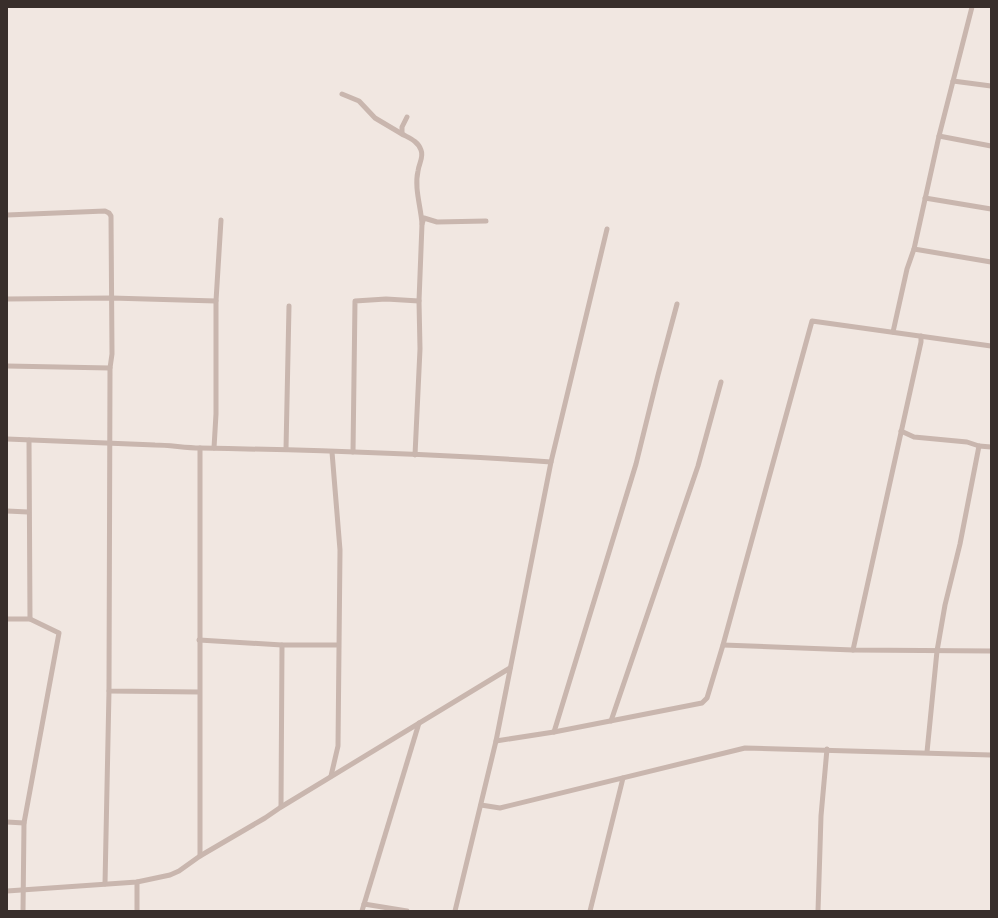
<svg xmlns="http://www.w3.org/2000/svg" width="998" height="918" viewBox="0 0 998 918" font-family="'Archivo Narrow',sans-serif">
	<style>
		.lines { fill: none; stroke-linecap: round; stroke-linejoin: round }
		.minor { stroke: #c9b6ae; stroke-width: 5 }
	</style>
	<rect width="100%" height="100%" fill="#f1e7e1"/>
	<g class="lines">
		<!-- minor -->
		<g class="minor">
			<polyline points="953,81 991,86"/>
			<polyline points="342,94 359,101 375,118 402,134"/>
			<path d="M407,117L402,127V134C409,138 418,141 421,150C424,157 419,163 418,171C414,188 421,207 422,224L424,218L437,222L486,221"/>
			<polyline points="939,136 991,146"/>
			<polyline points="925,198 991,209"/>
			<polyline points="7,215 105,211 109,213 111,216 112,354 110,368 109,691 199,692"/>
			<polyline points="914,249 991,262"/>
			<polyline points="7,299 111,298 216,301"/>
			<polyline points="893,332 907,269 914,249 939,136 972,7"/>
			<polyline points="7,366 110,368"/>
			<polyline points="901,431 914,437 967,442 979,446 991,447"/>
			<path d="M7,439C56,441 106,443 155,445C170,445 185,448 200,448C317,450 434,454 551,462"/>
			<polyline points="29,440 30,619"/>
			<polyline points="200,448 200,856"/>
			<polyline points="214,448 216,414 216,301 221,220"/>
			<polyline points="286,449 289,306"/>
			<polyline points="353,452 355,301 386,299 419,301"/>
			<polyline points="415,455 420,349 419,301 422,224"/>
			<polyline points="7,511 28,512"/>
			<polyline points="7,619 30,619 59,633 24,823 23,911"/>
			<polyline points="199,640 282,645 338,645"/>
			<polyline points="723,645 853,650 991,651"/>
			<polyline points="853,650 921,342 921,336"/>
			<polyline points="611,721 698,466 721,382"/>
			<polyline points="554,732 636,464 658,375 677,304"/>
			<polyline points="496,741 554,732 702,703 707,698 723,645 812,321 991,346"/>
			<polyline points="927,752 937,651 945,605 960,544 979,446"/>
			<polyline points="331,776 338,746 340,550 332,452"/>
			<polyline points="481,805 500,808 745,748 991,755"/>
			<polyline points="281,807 282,645"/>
			<polyline points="7,822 24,823"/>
			<polyline points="105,884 109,691"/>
			<polyline points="7,891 137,882 170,875 179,871 200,856 265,818 281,807 510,668"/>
			<polyline points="364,904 407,911"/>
			<polyline points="137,911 137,882"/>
			<polyline points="362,911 419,723"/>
			<polyline points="455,911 496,741 551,462 607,229"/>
			<polyline points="590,911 623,778"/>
			<polyline points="818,911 821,816 827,749"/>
		</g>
	</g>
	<!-- border -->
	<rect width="998" height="918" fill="none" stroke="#382e2b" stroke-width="16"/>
</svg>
